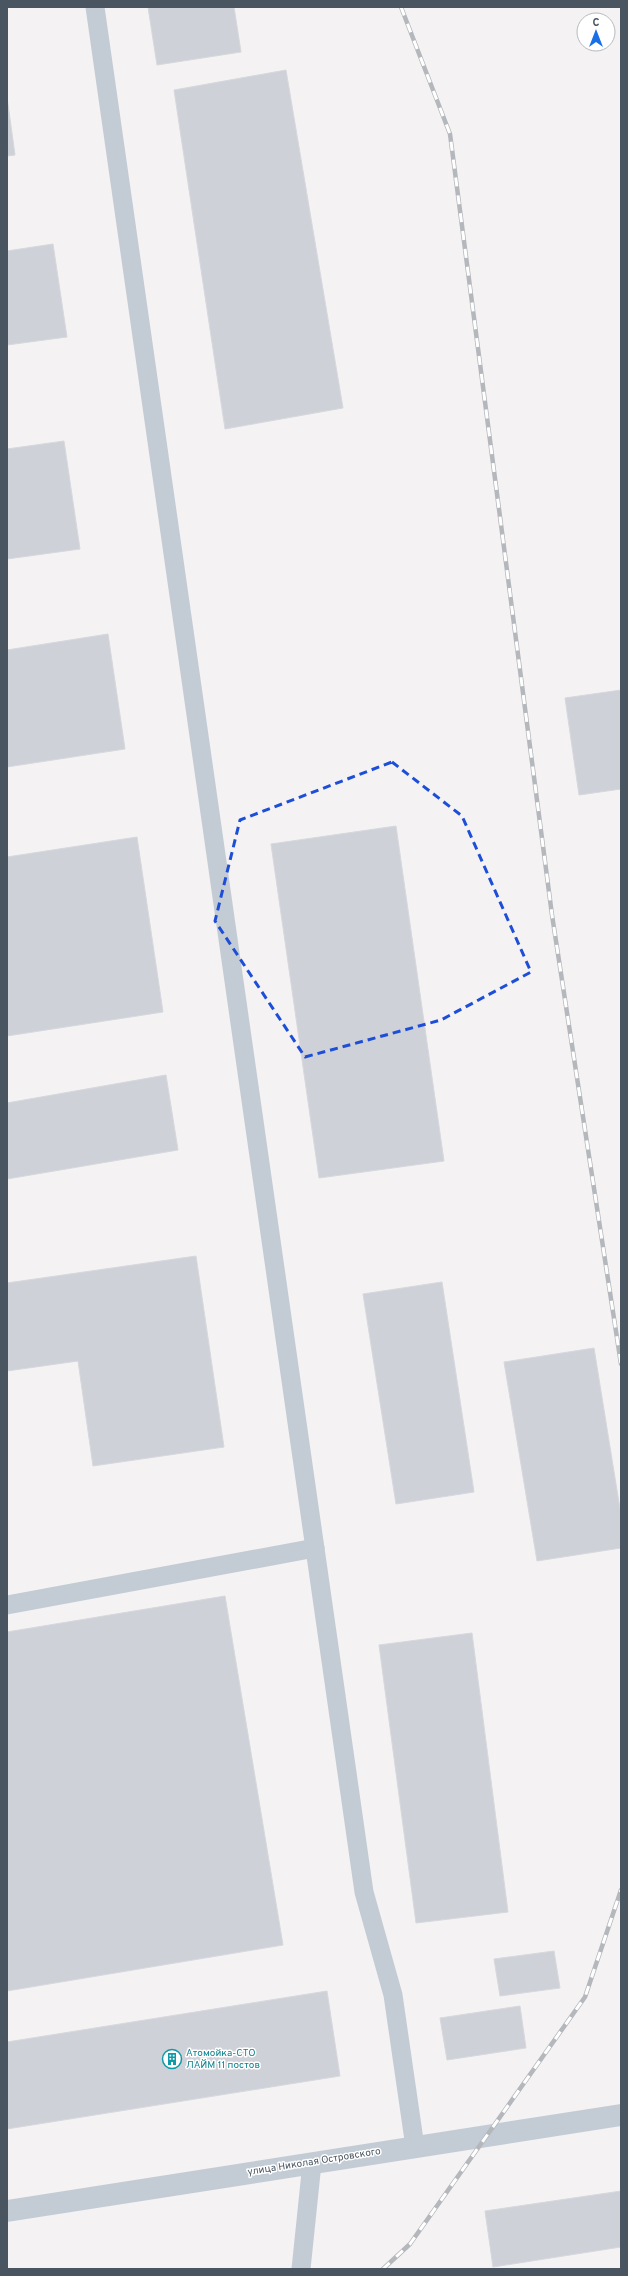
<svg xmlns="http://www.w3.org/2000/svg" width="628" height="2276" viewBox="0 0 628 2276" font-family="Overpass,sans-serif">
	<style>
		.building { fill: #ced1d7; stroke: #d6d8dd }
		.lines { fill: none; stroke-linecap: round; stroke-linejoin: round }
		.service { stroke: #c3ccd4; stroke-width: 19 }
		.tertiary { stroke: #c3ccd4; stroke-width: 22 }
		.rail-casing { stroke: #b4b7bc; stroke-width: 4.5 }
		.rail { stroke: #fff; stroke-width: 3; stroke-dasharray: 9; stroke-linecap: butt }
		.marked { fill: none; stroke: #1d4ed8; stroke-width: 3; stroke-dasharray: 8 5; stroke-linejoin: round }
		.labels { text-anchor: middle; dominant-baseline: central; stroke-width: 3; stroke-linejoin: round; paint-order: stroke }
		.culture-label { font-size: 10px; fill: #0d838f; stroke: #fff; text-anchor: start }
		.street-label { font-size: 10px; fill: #495560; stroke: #fff }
	</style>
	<rect width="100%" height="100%" fill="#f4f2f2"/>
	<!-- building -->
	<g class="building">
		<polygon points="148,7 234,7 241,52 157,65"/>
		<polygon points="286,70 343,408 225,429 174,90"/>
		<polygon points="7,97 15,155 7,156"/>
		<polygon points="53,244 67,337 7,345 7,251"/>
		<polygon points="64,441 80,549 7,559 7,449"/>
		<polygon points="108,634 125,749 7,767 7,650"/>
		<polygon points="621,690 621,789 579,795 565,698"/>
		<polygon points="396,826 444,1161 319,1178 271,844"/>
		<polygon points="137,837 163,1012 7,1036 7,857"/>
		<polygon points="166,1075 178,1150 7,1179 7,1103"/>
		<polygon points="196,1256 224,1447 93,1466 78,1361 7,1371 7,1283"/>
		<polygon points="442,1282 474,1492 396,1504 363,1294"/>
		<polygon points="594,1348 621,1515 621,1548 537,1561 504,1362"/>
		<polygon points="225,1596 283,1945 7,1991 7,1632"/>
		<polygon points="472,1633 508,1912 416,1923 379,1645"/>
		<polygon points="554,1951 560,1988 500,1996 494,1959"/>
		<polygon points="327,1991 340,2076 7,2129 7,2042"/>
		<polygon points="520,2006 526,2048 447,2060 440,2018"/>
		<polygon points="621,2191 621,2247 493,2267 485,2211"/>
	</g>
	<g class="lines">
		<!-- service -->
		<g class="service">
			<polyline points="95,7 364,1892 393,1995 415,2147"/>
			<polyline points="7,1605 315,1548"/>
			<polyline points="301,2269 312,2163"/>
		</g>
		<!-- tertiary -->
		<polyline class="tertiary" points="7,2211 621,2115"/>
		<!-- rail casing -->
		<g class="rail-casing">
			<g id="rail">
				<polyline points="401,7 450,134 552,915 621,1364"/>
				<polyline points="383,2269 410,2244 585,1997 621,1890"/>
			</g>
		</g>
		<!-- rail -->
		<use href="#rail" class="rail"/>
	</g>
	<!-- marked area -->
	<path class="marked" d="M392,762L462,816L531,972L441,1020L305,1057L215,921L240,820Z"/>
	<!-- icons -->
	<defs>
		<g id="building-ring" transform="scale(1)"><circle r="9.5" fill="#fff" stroke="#0f9aa8" stroke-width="1.5"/><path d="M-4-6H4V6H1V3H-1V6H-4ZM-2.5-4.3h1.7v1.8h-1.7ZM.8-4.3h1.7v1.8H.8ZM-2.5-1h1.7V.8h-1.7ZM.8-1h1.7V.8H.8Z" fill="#0f9aa8"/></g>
	</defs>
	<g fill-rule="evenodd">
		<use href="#building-ring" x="172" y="2059"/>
	</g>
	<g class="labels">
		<!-- culture labels -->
		<g class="culture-label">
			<text x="186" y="2053">Атомойка-СТО<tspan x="186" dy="12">ЛАЙМ 11 постов</tspan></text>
		</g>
		<!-- street labels -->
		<g class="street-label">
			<text transform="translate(314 2162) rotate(-9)">улица Николая Островского</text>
		</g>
	</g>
	<!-- border -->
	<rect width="628" height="2276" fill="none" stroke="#495560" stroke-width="16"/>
	<!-- north arrow -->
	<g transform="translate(596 32)"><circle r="19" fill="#ffffff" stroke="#b6bbbf"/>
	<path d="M0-3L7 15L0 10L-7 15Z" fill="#186fe8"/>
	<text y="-6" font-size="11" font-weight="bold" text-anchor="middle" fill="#495560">С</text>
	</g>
</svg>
